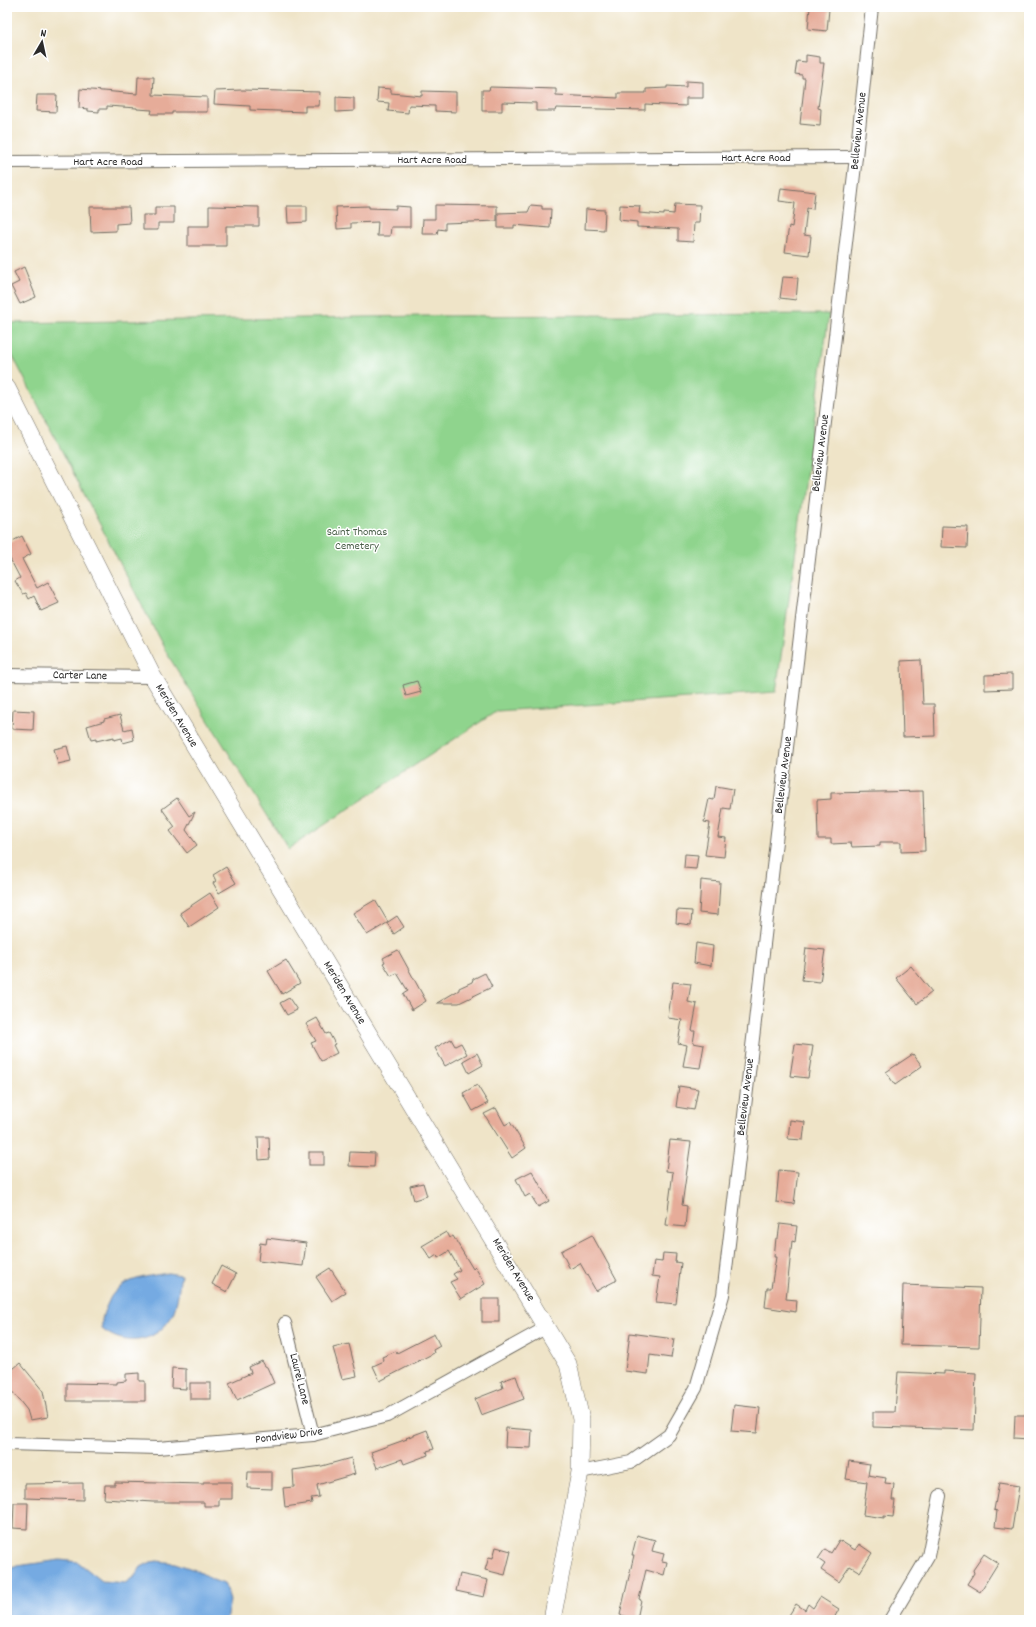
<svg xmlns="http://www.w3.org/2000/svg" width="1036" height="1627" viewBox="0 0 1036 1627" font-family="Dekko,sans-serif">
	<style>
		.green { fill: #8fd48d; stroke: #5d805c }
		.water { fill: #74aae2; stroke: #506a86 }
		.building { fill: #e6ac99 }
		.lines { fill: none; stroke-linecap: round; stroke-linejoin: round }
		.minor-casing { stroke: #706c62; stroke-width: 14 }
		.secondary-casing { stroke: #706c62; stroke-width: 18 }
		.minor { stroke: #fff; stroke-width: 12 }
		.secondary { stroke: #fff; stroke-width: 17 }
		.labels { text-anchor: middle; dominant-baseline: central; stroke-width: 3; stroke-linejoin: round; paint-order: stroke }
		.street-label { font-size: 12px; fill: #2b2b2b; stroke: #fff }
		.park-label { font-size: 12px; fill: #495e48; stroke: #fff }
	</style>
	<rect width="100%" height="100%" fill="#fff"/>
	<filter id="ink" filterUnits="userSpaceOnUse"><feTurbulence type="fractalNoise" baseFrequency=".025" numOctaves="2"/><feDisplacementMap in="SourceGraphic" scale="8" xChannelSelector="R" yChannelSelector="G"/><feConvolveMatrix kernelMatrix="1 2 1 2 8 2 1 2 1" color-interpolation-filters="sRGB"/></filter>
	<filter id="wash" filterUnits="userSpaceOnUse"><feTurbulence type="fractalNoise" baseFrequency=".012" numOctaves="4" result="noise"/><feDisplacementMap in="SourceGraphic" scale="16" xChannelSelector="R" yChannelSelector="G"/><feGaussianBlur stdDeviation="0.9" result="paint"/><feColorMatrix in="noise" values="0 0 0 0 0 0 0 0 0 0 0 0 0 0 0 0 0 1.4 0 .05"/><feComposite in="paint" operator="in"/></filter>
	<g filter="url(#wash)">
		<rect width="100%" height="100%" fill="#efe4c8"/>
		<!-- green -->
		<polygon class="green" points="829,314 776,692 497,711 288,849 166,652 7,345 7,323 423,316"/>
		<!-- water -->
		<g class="water">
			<path d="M168,1273L181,1275C178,1290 178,1310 168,1322C151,1344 123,1346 102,1329C101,1320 103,1313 107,1305C109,1301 110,1297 113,1294C125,1278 150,1276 168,1273Z"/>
			<polygon points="60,1560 78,1562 102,1581 125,1583 135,1576 141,1567 151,1562 157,1561 175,1563 198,1571 213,1580 224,1584 227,1589 230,1601 226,1620 7,1620 7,1570 17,1566"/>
		</g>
		<g id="blocks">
			<!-- building -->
			<g class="building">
				<polygon points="810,7 829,9 827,31 808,29"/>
				<polygon points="806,55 820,57 820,63 824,63 818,108 821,109 820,126 800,124 805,78 802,78 802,75 795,74 797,61 806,62"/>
				<polygon points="138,77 154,77 153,95 207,97 207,112 172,112 172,114 151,114 152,110 137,109 137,108 107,106 107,109 99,109 99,112 88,111 88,109 79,108 80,89 137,94"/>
				<polygon points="686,81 703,82 703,98 686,98 686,106 645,104 645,110 556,108 555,111 536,111 536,103 502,102 502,111 482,111 482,90 489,90 490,87 556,89 556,95 618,98 618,93 646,93 646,89 667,88 667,86 686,87"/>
				<polygon points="378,88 391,89 391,93 422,96 422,91 456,92 456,112 435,111 435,106 409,105 408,113 388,111 389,103 377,102"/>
				<polygon points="242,90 320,92 319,106 305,106 305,112 250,110 250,106 214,104 215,91"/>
				<polygon points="37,95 57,95 56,112 36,111"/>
				<polygon points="336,97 354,98 354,111 336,112"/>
				<polygon points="781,188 815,192 813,209 807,208 804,235 811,236 809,255 785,252 789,226 792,227 795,203 779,201"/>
				<polygon points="675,204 700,205 699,223 694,223 693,242 678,241 678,229 637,227 637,222 619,220 620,205 640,206 639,213 664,215 664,213 674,214"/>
				<polygon points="435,205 497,206 497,221 445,223 445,230 438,229 437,234 422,234 423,219 435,219"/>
				<polygon points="531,205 542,206 542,209 551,209 550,228 514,225 514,228 498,228 498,213 528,212"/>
				<polygon points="209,206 259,207 259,226 226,226 226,246 188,246 188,226 209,226"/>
				<polygon points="287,206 307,206 307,222 288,223"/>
				<polygon points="369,206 369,208 396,209 396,206 410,207 410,227 391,227 390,236 377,236 378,222 351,223 351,228 337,229 336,207"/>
				<polygon points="90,207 129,207 130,223 116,224 116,231 91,232"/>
				<polygon points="155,207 174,207 174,223 158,223 158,230 143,230 143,215 155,215"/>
				<polygon points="586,209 605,210 604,230 585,229"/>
				<polygon points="24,267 36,297 20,304 11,286 19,282 14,272"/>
				<polygon points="783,277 798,278 796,300 780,298"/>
				<polygon points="942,526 968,527 967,548 941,547"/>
				<polygon points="22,536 31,554 22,559 37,588 48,582 59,603 41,611 34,596 29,599 26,593 23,594 15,581 20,578 7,553 7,544"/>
				<polygon points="921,660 923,704 934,704 935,736 903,737 901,661"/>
				<polygon points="1012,674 1012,689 985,690 985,675"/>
				<polygon points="417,681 421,692 406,696 403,685"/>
				<polygon points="13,710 34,711 33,730 12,729"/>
				<polygon points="120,715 124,730 132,728 134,740 123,743 122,738 114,740 114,737 96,741 96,739 91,740 87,726 104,721 104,719"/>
				<polygon points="67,746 71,761 58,764 54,749"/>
				<polygon points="716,786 733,789 730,809 723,808 718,837 726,838 724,857 705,855 710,823 704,822 709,799 714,800"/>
				<polygon points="923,791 925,851 901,852 901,842 880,842 880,846 852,847 851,843 831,844 831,839 818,839 817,800 831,799 831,793"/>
				<polygon points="177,798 189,816 195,812 186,830 197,845 187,853 170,831 175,827 162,809"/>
				<polygon points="685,854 698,855 696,869 684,868"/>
				<polygon points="226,867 236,883 219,893 213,883 216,881 213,875"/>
				<polygon points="701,880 720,882 718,915 699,913"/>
				<polygon points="210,893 219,907 189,927 180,913"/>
				<polygon points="375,900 388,922 397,916 404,927 394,934 387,923 367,935 353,913"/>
				<polygon points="677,910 692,911 691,925 676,923"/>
				<polygon points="696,943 713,946 711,966 694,963"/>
				<polygon points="806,948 825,950 820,982 802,980"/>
				<polygon points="398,950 426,1001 412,1010 403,994 408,991 397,973 391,976 383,963 385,962 383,958"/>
				<polygon points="286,960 300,983 282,994 268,971"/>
				<polygon points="911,966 932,992 917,1004 896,978"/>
				<polygon points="485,973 492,987 459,1003 437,1003 459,990 459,988 472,982 473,979"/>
				<polygon points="673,982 691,984 688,1002 697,1004 692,1031 695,1031 693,1043 704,1045 700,1068 683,1066 687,1045 678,1043 682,1020 668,1018"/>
				<polygon points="289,998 297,1010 287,1015 280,1003"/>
				<polygon points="317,1018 326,1034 329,1033 335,1044 333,1045 337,1053 321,1061 311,1043 316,1041 306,1024"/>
				<polygon points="451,1039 455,1046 461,1043 467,1054 445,1066 435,1048"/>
				<polygon points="795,1044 813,1046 808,1078 790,1076"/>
				<polygon points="477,1053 483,1065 469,1073 463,1061"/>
				<polygon points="913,1054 922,1066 895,1085 886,1072"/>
				<polygon points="477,1085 488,1103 473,1111 463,1093"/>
				<polygon points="679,1086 698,1089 694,1110 676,1107"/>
				<polygon points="496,1108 505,1125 510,1122 526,1148 512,1158 484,1114"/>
				<polygon points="790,1120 805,1122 803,1140 788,1139"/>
				<polygon points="258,1137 269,1137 270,1159 259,1160"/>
				<polygon points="670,1140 691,1142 682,1205 687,1206 685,1227 666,1225 673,1172 666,1171"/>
				<rect x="309" y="1152" width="15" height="13"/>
				<polygon points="350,1152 375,1153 374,1167 349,1166"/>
				<polygon points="779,1170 798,1172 794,1204 776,1202"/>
				<polygon points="532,1171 549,1201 538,1207 530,1194 525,1197 516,1179"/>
				<polygon points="423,1183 427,1196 414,1200 410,1186"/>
				<polygon points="780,1224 797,1226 795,1242 792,1241 786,1299 797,1300 796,1312 765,1307 767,1288 771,1288 776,1257 774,1257 776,1238 778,1238"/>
				<polygon points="446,1232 449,1238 453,1236 473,1269 475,1267 485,1284 461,1299 450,1282 457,1279 453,1274 460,1270 449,1251 438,1258 437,1255 431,1259 422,1246"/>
				<polygon points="592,1235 617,1280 596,1291 580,1263 570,1269 561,1251"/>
				<polygon points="267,1238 306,1243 303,1266 258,1261 260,1243 266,1244"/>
				<polygon points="663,1253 676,1254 675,1262 681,1263 676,1304 656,1302 660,1277 652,1276 654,1261 662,1262"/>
				<polygon points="221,1266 236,1274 227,1292 212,1284"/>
				<polygon points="330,1268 346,1292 332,1301 316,1277"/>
				<polygon points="903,1285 981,1288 979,1347 901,1345"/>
				<rect x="482" y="1299" width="17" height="23"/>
				<polygon points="630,1333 674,1339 671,1358 650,1355 648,1374 625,1371"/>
				<polygon points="434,1334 440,1346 433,1350 434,1353 380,1381 373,1366 384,1361 382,1357 396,1351 397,1353"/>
				<polygon points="349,1344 357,1376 342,1379 333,1348"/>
				<polygon points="262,1361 265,1366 267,1367 274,1383 237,1400 229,1383 251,1373 249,1367"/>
				<polygon points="20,1363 43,1391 48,1417 30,1420 27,1410 7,1385 7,1374"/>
				<polygon points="172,1368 186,1369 186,1389 171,1388"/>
				<polygon points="944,1371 976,1373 974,1430 873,1427 873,1412 895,1412 898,1372 944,1374"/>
				<polygon points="139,1373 139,1381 145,1381 145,1401 67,1401 67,1383 117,1384 117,1382 126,1381 126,1374"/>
				<polygon points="516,1376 524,1399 481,1415 475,1399 503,1388 501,1381"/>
				<rect x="190" y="1383" width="21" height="16"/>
				<polygon points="734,1405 760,1408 757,1433 731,1431"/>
				<polygon points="1015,1415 1029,1415 1029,1439 1014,1438"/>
				<polygon points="506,1428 532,1430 531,1448 505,1447"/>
				<polygon points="427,1430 434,1449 427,1451 428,1455 404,1464 402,1459 377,1468 371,1452 407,1439 406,1438"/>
				<polygon points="351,1458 355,1474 317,1485 319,1497 311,1498 312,1503 285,1507 283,1488 294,1487 293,1470 322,1466"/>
				<polygon points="849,1461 870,1464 868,1475 886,1478 885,1483 894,1484 892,1500 895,1500 893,1517 884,1516 884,1518 863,1515 867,1482 846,1479"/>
				<polygon points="248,1472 272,1472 272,1489 247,1488"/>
				<polygon points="115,1482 204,1484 204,1482 232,1482 232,1499 219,1499 219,1506 204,1506 204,1502 153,1502 104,1499 105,1485 115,1485"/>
				<polygon points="83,1483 83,1500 25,1498 25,1484"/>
				<polygon points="999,1483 1019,1486 1012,1529 995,1527 997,1511 994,1510"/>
				<polygon points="14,1503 28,1503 27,1529 13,1528"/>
				<polygon points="637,1535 655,1540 652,1551 664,1554 662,1561 667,1562 664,1575 646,1570 639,1599 641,1600 637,1619 620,1615 634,1555 632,1555"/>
				<polygon points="839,1540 855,1550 859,1544 872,1553 860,1572 850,1566 839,1582 821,1570 825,1564 818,1559 825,1549 831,1553"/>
				<polygon points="496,1547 511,1551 505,1575 485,1570 489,1557 493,1558"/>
				<polygon points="984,1554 998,1563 980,1592 967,1584 974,1573 973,1570"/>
				<polygon points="460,1574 488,1580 484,1597 456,1591"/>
				<polygon points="820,1597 839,1609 833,1620 786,1620 796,1604 805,1610 808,1604 813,1608"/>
			</g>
		</g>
	</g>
	<g filter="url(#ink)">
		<use href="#blocks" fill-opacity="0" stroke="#706c62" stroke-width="1"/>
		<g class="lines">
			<!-- minor casing -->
			<g class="minor-casing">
				<g id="minor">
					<polyline points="7,162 856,157"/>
					<polyline points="7,675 153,677"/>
					<polyline points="285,1323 313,1435"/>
					<polyline points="7,1444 158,1448 313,1435 387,1416 547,1327"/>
					<polyline points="580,1472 631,1462 669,1435 696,1388 723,1295 856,157 872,7"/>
					<polyline points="890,1620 928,1556 940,1496"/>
				</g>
			</g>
			<!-- secondary casing -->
			<g class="secondary-casing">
				<polyline id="secondary" points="7,388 153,677 568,1364 581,1419 580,1472 552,1620"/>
			</g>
			<!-- minor -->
			<use href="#minor" class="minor"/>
			<!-- secondary -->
			<use href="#secondary" class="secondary"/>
		</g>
	</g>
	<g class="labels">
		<!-- street labels -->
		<g class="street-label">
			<text transform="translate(859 131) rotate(-84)">Belleview Avenue</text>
			<text x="756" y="158">Hart Acre Road</text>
			<text x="432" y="160">Hart Acre Road</text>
			<text x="108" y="162">Hart Acre Road</text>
			<text transform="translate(821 453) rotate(-83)">Belleview Avenue</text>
			<text transform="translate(80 676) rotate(1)">Carter Lane</text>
			<text transform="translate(176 716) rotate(59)">Meriden Avenue</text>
			<text transform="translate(784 775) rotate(-83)">Belleview Avenue</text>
			<text transform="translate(344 993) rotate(59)">Meriden Avenue</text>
			<text transform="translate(746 1097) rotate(-83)">Belleview Avenue</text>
			<text transform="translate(513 1270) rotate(59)">Meriden Avenue</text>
			<text transform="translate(299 1379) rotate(76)">Laurel Lane</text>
			<text transform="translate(289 1436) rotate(-7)">Pondview Drive</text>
		</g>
		<!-- park labels -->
		<g class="park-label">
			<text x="357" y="532">Saint Thomas<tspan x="357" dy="14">Cemetery</tspan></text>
		</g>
	</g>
	<!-- margin -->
	<rect width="1036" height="1627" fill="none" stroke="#fff" stroke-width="24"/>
	<!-- north arrow -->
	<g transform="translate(42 42) rotate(9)" stroke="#ffffff" stroke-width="3" paint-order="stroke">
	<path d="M0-3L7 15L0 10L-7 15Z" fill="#2b2b2b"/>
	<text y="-6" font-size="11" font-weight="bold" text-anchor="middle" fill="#2b2b2b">N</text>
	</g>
</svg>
